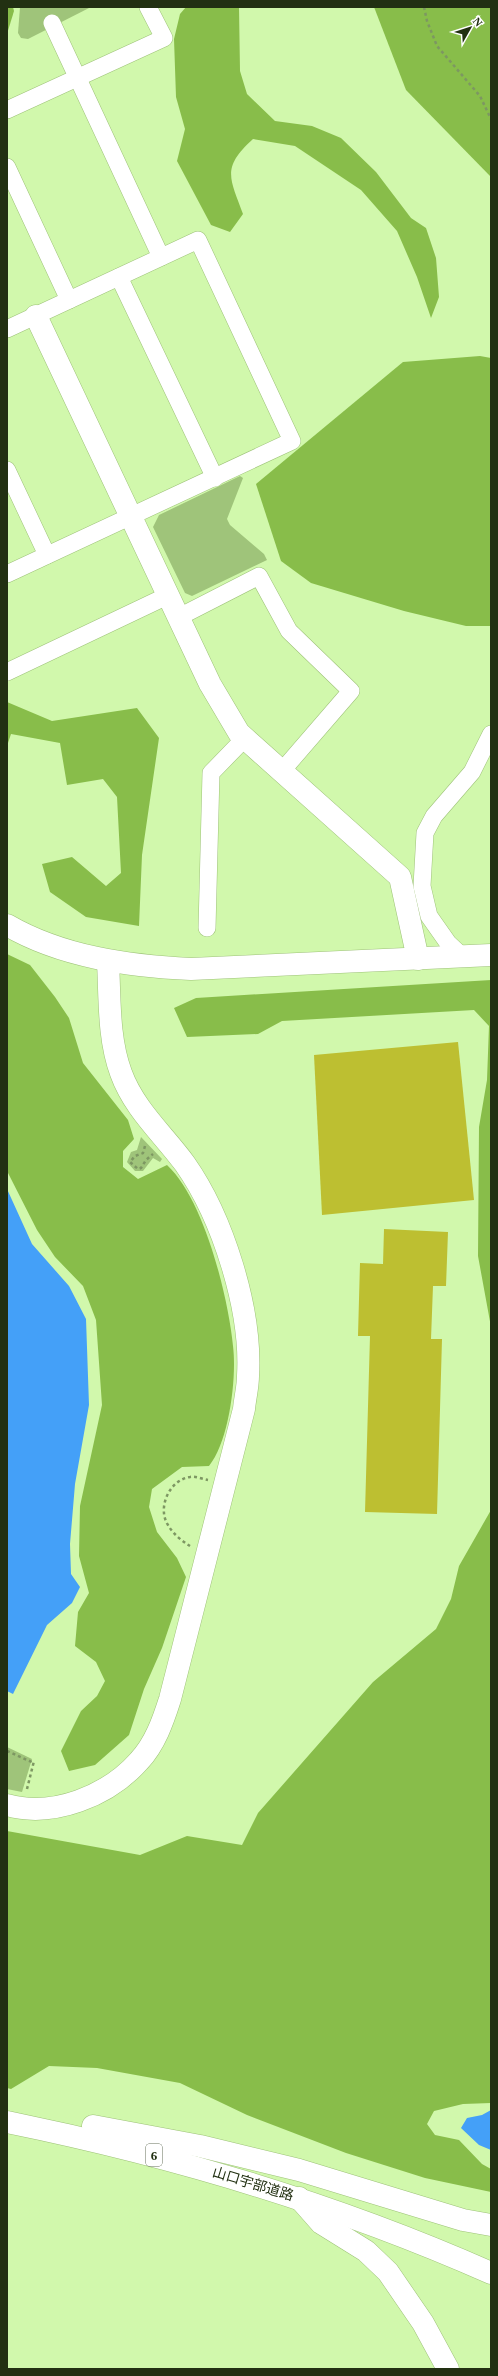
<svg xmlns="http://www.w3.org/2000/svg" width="498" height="2376" viewBox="0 0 498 2376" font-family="'Times New Roman','Noto Sans JP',serif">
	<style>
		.green { fill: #9fc47a }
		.forest { fill: #88bd4a }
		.water { fill: #44a0f8 }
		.building { fill: #bdbf31 }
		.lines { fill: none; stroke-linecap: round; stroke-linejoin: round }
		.minor-casing { stroke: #9ec279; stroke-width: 18 }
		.tertiary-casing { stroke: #9ec279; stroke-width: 23 }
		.primary-casing { stroke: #9ec279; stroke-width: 23 }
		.path { stroke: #7d9762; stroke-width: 2.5; stroke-dasharray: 3 3; stroke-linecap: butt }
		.minor { stroke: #fff; stroke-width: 17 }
		.tertiary { stroke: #fff; stroke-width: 22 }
		.primary { stroke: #fff; stroke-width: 22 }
		.labels { text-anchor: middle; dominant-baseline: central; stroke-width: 3.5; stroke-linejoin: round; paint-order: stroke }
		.shield { fill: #fff; stroke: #646e59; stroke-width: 1 }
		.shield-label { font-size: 13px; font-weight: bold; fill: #223012 }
		.street-label { font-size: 14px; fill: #223012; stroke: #fff }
	</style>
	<rect width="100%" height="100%" fill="#d1f8ac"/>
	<!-- green -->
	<g class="green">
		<polygon points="20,7 91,7 28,39 21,38 18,33"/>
		<polygon points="240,476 243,478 227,519 230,525 264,554 267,560 192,596 185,593 153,527 159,515"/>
		<polygon points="141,1137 162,1159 160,1162 153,1158 143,1171 135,1171 127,1162 131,1152 137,1150"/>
		<polygon points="7,1747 32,1759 22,1792 7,1789"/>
	</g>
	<!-- forest -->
	<g class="forest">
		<polygon points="7,7 13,7 14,11 7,34"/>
		<path d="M186,7H239L240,71L247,94L275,121L312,126L341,138L376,172L411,218L426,228L436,258L439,297L431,318L417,277L397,231L361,190L295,146L253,139C221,168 230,178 243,214L230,232L211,225L177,161L185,129L176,97L174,39L180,14Z"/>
		<polygon points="374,7 491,7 491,177 406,90"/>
		<polygon points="480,356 491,358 491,626 466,626 404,611 311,583 281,561 256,484 403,362"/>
		<polygon points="7,702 52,721 137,708 159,738 142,855 139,926 86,917 50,892 42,864 72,857 106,886 121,873 117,797 103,779 67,785 60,743 11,734 7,746"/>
		<path d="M7,954L30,965L55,997L69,1018L83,1063L128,1120L134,1139L123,1151V1167L138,1179L167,1165C204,1199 228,1296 233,1346C237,1378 229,1442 209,1466L182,1467L152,1489L149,1507L157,1532L177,1558L186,1577L162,1648L144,1689L129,1735L95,1765L69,1771L61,1751L81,1711L97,1696L105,1681L96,1662L75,1646L78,1612L89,1593L79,1556L80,1506L102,1405L96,1320L83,1286L55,1257L37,1230L7,1171Z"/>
		<polygon points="491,980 491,1327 478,1256 479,1127 487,1080 489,1026 474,1010 282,1021 258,1034 187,1037 174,1008 196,998"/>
		<polygon points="491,1510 491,2103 463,2104 434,2111 427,2124 435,2135 459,2140 482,2164 491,2169 491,2192 425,2178 346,2153 247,2115 180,2083 97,2068 49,2066 11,2089 7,2088 7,1831 140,1855 187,1836 242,1845 258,1813 373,1682 436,1629 451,1599 459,1566"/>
	</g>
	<!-- water -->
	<g class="water">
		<polygon points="7,1189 32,1244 69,1286 86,1319 89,1405 75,1484 70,1544 71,1574 80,1587 72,1603 47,1625 13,1694 7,1691"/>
		<polygon points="491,2110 491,2150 479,2145 461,2128 467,2118 482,2115"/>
	</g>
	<!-- building -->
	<g class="building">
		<polygon points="458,1042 474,1200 322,1215 314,1055"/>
		<polygon points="384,1229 448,1232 446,1286 433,1286 431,1339 442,1339 437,1514 365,1512 370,1336 358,1336 360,1263 383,1264"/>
	</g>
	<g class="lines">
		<!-- minor casing -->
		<g class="minor-casing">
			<g id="minor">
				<polyline points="52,23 161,257"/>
				<polyline points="7,110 164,38 148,7"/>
				<polyline points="7,167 69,300"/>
				<polyline points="119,277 215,478"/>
				<polyline points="7,329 198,240 292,441 7,574"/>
				<polyline points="7,470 47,555"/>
				<polyline points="179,617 259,576 289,631 351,691 281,772"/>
				<polyline points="7,672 169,595"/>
				<polyline points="207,928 211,773 245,738"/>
				<polyline points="463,957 448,943 429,916 422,886 425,833 434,816 472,772 491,734"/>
			</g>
		</g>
		<!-- tertiary casing -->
		<g class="tertiary-casing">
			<g id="tertiary">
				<polyline points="36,316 210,684 239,733 400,877 418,959"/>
				<path d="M7,925C62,957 129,966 191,969L491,955"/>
				<path d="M7,1805C53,1818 108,1796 139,1761C155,1744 163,1721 170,1699L244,1409C245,1398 248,1387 248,1376C252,1310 223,1218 185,1164C163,1134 134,1109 121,1073C108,1038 110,998 108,962"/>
			</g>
		</g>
		<!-- primary casing -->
		<g class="primary-casing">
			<g id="primary">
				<path d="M7,2122C174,2156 335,2204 491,2273"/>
				<polyline points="93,2126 200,2146 299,2170 463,2220 491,2225"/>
				<polyline points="299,2198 321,2223 366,2251 388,2272 423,2323 448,2369"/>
			</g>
		</g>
		<!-- path -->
		<g class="path">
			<polyline points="424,7 427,21 437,46 480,96 491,119"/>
			<polyline points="145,1146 143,1153 135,1156 130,1162 138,1169 141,1168 146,1160 153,1154"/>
			<path d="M190,1546C182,1541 173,1534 168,1525C157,1508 169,1480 190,1477C196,1476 202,1479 208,1480"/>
			<polyline points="7,1751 34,1763"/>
			<polyline points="27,1789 34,1761"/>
		</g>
		<!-- minor -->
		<use href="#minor" class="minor"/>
		<!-- tertiary -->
		<use href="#tertiary" class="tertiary"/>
		<!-- primary -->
		<use href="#primary" class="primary"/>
	</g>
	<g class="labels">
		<!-- shield labels -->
		<rect class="shield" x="146" y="2144" width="16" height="22" rx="3"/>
		<g class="shield-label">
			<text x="154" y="2155">6</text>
		</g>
		<!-- street labels -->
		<g class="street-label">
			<text transform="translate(253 2184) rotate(17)">山口宇部道路</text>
		</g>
	</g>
	<!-- border -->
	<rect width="498" height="2376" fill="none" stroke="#223012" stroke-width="16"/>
	<!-- north arrow -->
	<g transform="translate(470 28) rotate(51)" stroke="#ffffff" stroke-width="3" paint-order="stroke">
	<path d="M0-3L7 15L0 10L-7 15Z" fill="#223012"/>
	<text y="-6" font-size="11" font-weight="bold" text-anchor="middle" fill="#223012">N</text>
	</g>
</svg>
